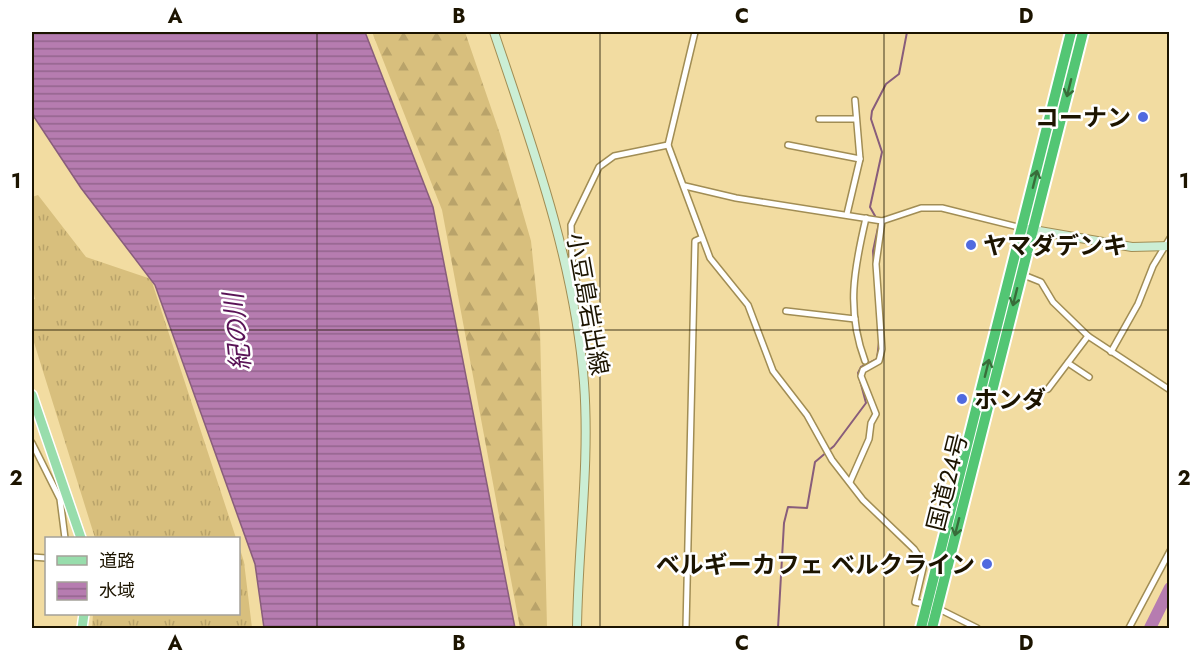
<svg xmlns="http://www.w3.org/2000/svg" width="1201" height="660" viewBox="0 0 1201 660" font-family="Jost,'Noto Sans JP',sans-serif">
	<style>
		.grass { fill: url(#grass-tufts) }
		.forest { fill: url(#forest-firs) }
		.water { fill: url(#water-rules); stroke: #885d7b; stroke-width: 1.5 }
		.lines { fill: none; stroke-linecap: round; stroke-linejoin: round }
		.stream { stroke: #885d7b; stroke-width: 2 }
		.river { stroke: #b67cb0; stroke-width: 12 }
		.street-casing { stroke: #a18d54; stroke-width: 8 }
		.secondary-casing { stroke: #a18d54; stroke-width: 10 }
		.primary-casing { stroke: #fff; stroke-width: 12 }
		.highway-casing { stroke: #fff; stroke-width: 14 }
		.street { stroke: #fff; stroke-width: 5 }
		.secondary { stroke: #cbeed5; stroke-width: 8 }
		.primary { stroke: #98ddac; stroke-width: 9 }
		.highway { stroke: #53c674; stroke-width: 10 }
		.oneway { stroke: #386d3a }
		.grid { fill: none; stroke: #1c1400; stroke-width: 1.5; stroke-opacity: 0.55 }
		.poi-dot { fill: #506adf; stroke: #fff; stroke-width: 2 }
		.labels { text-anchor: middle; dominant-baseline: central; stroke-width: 5; stroke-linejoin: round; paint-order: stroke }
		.poi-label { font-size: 24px; font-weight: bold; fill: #1c1400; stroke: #fff; text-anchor: end }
		.street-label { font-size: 24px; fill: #1c1400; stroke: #fff }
		.water-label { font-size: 26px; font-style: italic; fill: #591256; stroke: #fff }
		.neatline { fill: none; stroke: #1c1400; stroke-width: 2 }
		.grid-label { font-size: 20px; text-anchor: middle; font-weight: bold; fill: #1c1400 }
	</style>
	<defs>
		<pattern id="grass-tufts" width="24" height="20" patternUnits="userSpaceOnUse" patternTransform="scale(1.5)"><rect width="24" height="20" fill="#d8bf7d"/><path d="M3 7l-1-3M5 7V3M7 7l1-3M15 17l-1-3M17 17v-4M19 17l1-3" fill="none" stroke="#b9a36a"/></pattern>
		<pattern id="forest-firs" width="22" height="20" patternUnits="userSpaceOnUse" patternTransform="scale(1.5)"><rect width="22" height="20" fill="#d8bf7d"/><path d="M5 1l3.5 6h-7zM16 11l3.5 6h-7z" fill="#b9a36a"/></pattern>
		<pattern id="water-rules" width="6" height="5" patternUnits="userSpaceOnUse" patternTransform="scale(1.5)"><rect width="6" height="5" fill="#b67cb0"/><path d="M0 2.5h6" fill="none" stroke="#93648d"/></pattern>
	</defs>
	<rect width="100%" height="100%" fill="#f2dca1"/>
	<!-- grass -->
	<g class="grass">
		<polygon points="38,195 86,257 151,279 236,538 95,538 32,336 32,300 35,299 32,284 32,197"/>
		<polygon points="239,546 244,562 252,628 92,628 93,614 238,614"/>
	</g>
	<!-- forest -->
	<polygon class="forest" points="372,32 465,32 500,134 531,241 540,329 547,628 520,628 442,210"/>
	<!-- water -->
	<polygon class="water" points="32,32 365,32 433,207 515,628 264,628 255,564 155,285 81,188 34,117 32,109"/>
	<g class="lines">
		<!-- stream -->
		<g class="stream">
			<polyline points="876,298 873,251 879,223 870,207 882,152 871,119 872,111 886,84 899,74 907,32"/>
			<polyline points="778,628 784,523 788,507 807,508 815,462 834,446 866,403 858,373 861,367 877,359 879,342"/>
		</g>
		<!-- river -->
		<polyline class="river" points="1150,628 1170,588"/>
		<!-- street casing -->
		<g class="street-casing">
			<g id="street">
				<polyline points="695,32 668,145 710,258 748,305 773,371 807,415 832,460 863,500 914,549 924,564 915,602 928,605"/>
				<polyline points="819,119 856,119"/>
				<polyline points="788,145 860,159"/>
				<polyline points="685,186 736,198 882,221 921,208 942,208 1022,228"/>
				<polyline points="847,214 860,159 855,100"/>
				<polyline points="1021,274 1041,282 1053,302 1088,336 1170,390"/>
				<polyline points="786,311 855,319"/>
				<polyline points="579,340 587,337 572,258 571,225 599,167 614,156 668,145"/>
				<polyline points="1111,352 1138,304 1153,266 1170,238"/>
				<path d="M865,361C846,310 854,269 866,218"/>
				<polyline points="1068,363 1089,377"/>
				<polyline points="1048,389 1088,336"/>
				<polyline points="32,443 60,499 65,538"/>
				<polyline points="850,482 869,439 871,423 876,414 861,376 863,370 879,361 882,349 876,264 882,221"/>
				<polyline points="32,557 46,558"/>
				<polyline points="937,608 977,628"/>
				<polyline points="686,628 695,241 702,238"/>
				<polyline points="1129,628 1170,551"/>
			</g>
		</g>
		<!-- secondary casing -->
		<g class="secondary-casing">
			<g id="secondary">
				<path d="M494,32C532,145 575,263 584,383C590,464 578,547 577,628"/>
				<polyline points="1022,228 1132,247 1170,246"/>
			</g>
		</g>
		<!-- primary casing -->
		<g class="primary-casing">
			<g id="primary">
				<polyline points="32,395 81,538"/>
				<polyline points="82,628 84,614"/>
			</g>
		</g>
		<!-- highway casing -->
		<g class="highway-casing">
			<g id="highway">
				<polyline points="921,628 1071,32"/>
				<polyline points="932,628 1083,32"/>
			</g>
		</g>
		<!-- street -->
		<use href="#street" class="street"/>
		<!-- secondary -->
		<use href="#secondary" class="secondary"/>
		<!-- primary -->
		<use href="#primary" class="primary"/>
		<!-- highway -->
		<use href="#highway" class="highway"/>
	</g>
	<!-- one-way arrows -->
	<defs><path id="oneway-shaft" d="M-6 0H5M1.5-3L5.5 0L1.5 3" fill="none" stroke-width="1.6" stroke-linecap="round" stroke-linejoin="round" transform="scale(1.5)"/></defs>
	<g class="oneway">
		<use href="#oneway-shaft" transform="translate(1069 88) rotate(104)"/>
		<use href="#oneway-shaft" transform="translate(1035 179) rotate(-76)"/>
		<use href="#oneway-shaft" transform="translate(1015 297) rotate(104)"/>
		<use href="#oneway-shaft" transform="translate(987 368) rotate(-76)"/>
		<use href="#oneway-shaft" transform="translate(957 527) rotate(104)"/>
	</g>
	<!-- grid -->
	<path class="grid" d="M317,32V628M600,32V628M884,32V628M32,330H1170"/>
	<!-- markers -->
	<g class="poi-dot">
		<circle cx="1143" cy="117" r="6"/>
		<circle cx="971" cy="245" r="6"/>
		<circle cx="962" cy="399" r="6"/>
		<circle cx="987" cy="564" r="6"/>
	</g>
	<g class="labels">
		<!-- poi labels -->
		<g class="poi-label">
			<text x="1131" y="117">コーナン</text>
			<text x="983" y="245" text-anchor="start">ヤマダデンキ</text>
			<text x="974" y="399" text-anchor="start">ホンダ</text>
			<text x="975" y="564">ベルギーカフェ ベルクライン</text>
		</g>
		<!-- street labels -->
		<g class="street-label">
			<text transform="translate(588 304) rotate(80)">小豆島岩出線</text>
			<text transform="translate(947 482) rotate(-76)">国道24号</text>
		</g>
		<!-- water labels -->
		<g class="water-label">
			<text transform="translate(237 332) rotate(-96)">紀の川</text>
		</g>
	</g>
	<!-- border -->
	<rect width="1201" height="660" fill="none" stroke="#ffffff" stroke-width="66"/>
	<!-- legend -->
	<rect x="45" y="537" width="195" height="78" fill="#ffffff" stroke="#a4a199" stroke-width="1.5"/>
	<rect x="57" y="556" width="30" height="9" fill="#98ddac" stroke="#a4a199" stroke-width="1.5"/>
	<text x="99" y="567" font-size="18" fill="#1c1400">道路</text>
	<rect x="57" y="582" width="30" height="18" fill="url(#water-rules)" stroke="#a4a199" stroke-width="1.5"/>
	<text x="99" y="597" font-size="18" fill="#1c1400">水域</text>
	<rect x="33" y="33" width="1135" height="594" class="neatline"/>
	<g class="grid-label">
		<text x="175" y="23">A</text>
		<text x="459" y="23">B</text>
		<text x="742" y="23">C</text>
		<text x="1026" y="23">D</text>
		<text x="16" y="188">1</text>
		<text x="1184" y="188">1</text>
		<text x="16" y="485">2</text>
		<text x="1184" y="485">2</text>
		<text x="175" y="650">A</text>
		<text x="459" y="650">B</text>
		<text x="742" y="650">C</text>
		<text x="1026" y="650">D</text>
	</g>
</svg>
